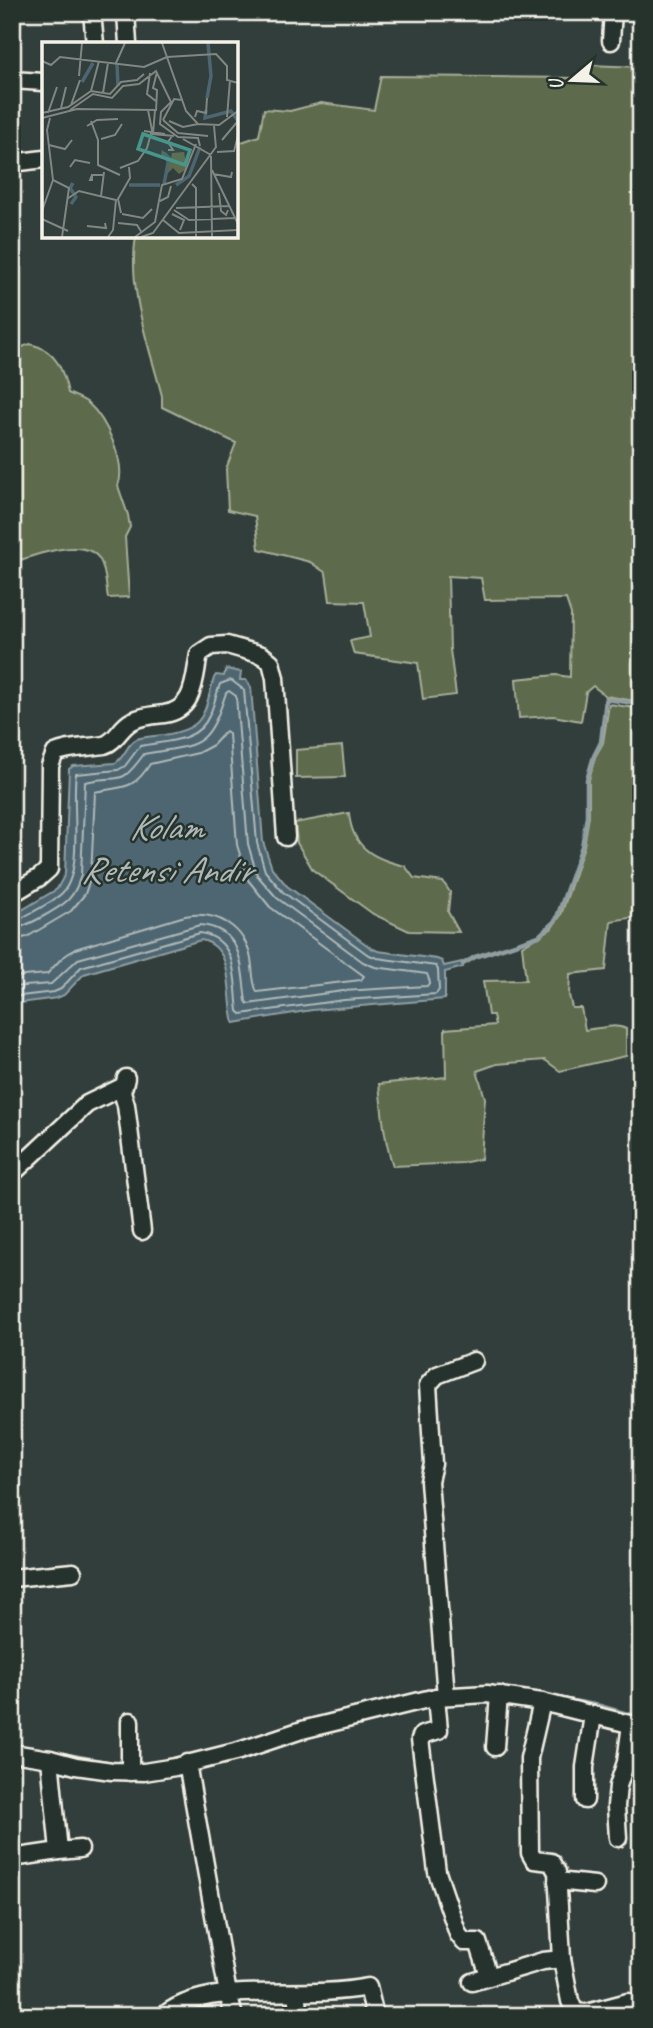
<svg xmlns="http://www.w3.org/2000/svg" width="653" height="2028" viewBox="0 0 653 2028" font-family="Caveat,sans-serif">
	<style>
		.green { fill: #5d6a4b; stroke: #a8ae9a; stroke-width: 2 }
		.water { fill: #4d6671; stroke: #909ea1; stroke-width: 2 }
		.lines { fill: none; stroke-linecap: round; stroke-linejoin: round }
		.shore { stroke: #b1b9b8; stroke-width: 2 }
		.stream { stroke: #909ea1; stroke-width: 4.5 }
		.street-casing { stroke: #f4f1e8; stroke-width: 21 }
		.street { stroke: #26332d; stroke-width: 16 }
		.labels { text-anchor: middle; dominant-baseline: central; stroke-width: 5; stroke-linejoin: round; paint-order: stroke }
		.water-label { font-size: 37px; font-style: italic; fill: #b1b9b8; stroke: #26332d }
		.inset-river { fill: none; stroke: #4d6671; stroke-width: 3.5 }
		.inset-road { fill: none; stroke: #808681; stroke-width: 2 }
		.view { fill: #48958c; fill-opacity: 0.15; stroke: #48958c; stroke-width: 3.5 }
		.inset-edge { fill: none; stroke: #f4f1e8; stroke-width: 3.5 }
	</style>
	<rect width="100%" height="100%" fill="#323e3c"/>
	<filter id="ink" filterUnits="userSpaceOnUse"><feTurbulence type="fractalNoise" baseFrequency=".0143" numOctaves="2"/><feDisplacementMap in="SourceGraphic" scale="14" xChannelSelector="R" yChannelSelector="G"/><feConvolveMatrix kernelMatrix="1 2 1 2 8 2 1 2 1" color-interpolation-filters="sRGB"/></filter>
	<g filter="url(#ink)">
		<!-- green -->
		<g class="green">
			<path d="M587,65L641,67V702L606,696L593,686L586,692L581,721L553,716L519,718L516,679L556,675L570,677L571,614L566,599L485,600L481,578L448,576L450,650L456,695L423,699L418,663L354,654L350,641L370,637L364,602L330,601L326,573L310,562L259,549L255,516L228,510L226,469L236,443L162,407V396C149,345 127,289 136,236H236V144L259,136L264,109L290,111L321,103L374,110L381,76L585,78Z"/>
			<path d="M30,344C56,350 63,369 68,393C74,396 83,399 88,403C106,419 127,463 118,486L128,515L130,527L125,537L129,597L108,598C106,587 106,570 100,560C86,535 32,556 12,563V355L17,349Z"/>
			<path d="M609,704L641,709V916L611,921L606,970L570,974L569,995L572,1008H581L585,1030C598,1029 614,1023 626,1029V1056L560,1071L545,1060L497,1064L477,1071L485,1098L481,1159L462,1163L393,1166C384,1140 382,1112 379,1084L446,1077L445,1029L495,1025L493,1015H488L483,981L526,980L522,946L551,929L561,915L584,846L589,816V780L595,757L603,743Z"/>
			<polygon points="342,746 345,777 296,778 296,750"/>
			<path d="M349,813C352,848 374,859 405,866L414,878L443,882L450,892L448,912L459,932L409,931L373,914L313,870L297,843L295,823Z"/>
		</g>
		<!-- water -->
		<path class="water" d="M226,669L241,672L240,680H246L251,687L263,842L272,868L287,886L371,948L378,951L437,959L442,961L444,966L462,962L463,967L445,972V999L312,1010L234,1023C226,996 236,947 201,940L84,974L64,995L57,998L12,1004V916L57,889L65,874L69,769L73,766L115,763C125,758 126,744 137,739C145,736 156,736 164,735C207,728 203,714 214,678L216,675L224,676Z"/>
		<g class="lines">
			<!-- shore -->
			<g class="shore">
				<path d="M12,920H18C32,912 48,905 60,895C85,875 71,804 76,774L118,770L125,766L140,746C164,741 198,743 209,716C214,706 216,695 220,684L231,680L244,690L257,843L265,871L283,892L367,954L377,958L436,966L438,970L439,990L436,994L344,1000L241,1014L238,1011C234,981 239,939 200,933L81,967L61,989L54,992L12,997"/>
				<path d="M12,929C25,928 58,909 68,900C75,893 78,884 81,875L85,782C121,773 118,790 144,754C199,744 207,751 226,693L229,691L236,696L248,844L257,875L277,898L363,962L375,967L427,974L430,982L427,986L343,991L248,1004L246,1001C241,967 244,929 200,925L78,959L51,984L12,987"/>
				<path d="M12,940L27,937L71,911L85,894L91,876L95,792C123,786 133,791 150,764L198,753L213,745L226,731L229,734L237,845L248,880L270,907L364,976L361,980L257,992C252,982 253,970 251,959C245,927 217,910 185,916L75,949L62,958L47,974L12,977"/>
			</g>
			<!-- stream -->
			<g class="stream">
				<polyline points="463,964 475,957 539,936 556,920 582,846 587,816 587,780 594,756 601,742 606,699 641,704"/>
				<polyline points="481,1687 503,1689"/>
				<polyline points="557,1698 600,1706 641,1718"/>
				<polyline points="323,1717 389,1701"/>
				<polyline points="21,1746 40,1749"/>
				<polyline points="52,1752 122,1765"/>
			</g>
			<!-- street casing -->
			<g class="street-casing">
				<g id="street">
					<polyline points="92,12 95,44"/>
					<polyline points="126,12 128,44"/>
					<polyline points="611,41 613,12"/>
					<polyline points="12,80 43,82"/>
					<polyline points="12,163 44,159"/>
					<path d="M12,894L40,877L49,869L50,766L55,753C71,746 87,748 104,745C116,742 120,727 132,721C141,716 154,715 164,714C195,710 194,679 199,654L211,646L227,645L262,655L271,662L275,678L286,837"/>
					<polyline points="121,1088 126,1105 142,1231"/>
					<polyline points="12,1174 87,1104 124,1086 126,1078"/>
					<polyline points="12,1578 73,1572"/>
					<polyline points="446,1696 429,1481 433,1464 428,1385 437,1375 474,1361"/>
					<polyline points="436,1697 439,1730 422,1735 420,1739 437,1872 458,1934 464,1942 478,1942 489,1976"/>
					<polyline points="495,1747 499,1695"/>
					<polyline points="12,1753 50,1759 76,1766 112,1771 144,1772 175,1767 239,1751 302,1730 436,1697 487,1694 542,1702 641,1727"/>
					<path d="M187,1763L228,1994C275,1990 321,1996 368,1987L375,2016"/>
					<polyline points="130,1772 130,1721"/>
					<polyline points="585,1800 585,1767 593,1715"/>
					<polyline points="618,1838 616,1806 618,1786 626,1762 631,1724"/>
					<polyline points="59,1851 80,1849"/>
					<polyline points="12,1858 59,1851 50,1759"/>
					<polyline points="557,1881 595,1885"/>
					<polyline points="562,1959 570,2001 575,2012 587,2013 628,2002"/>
					<polyline points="472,1982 543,1961 562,1959 557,1872 551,1862 534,1860 530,1853 529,1758 542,1702"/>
					<polyline points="297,1994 300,2016"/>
					<path d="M163,2016C180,2002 206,1995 228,1994L234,2016"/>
				</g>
			</g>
			<!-- street -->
			<use href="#street" class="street"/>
		</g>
	</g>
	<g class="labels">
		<!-- water labels -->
		<g class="water-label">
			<text x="166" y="826">Kolam<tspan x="166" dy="43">Retensi Andir</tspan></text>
		</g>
	</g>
	<!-- overview -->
	<g transform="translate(42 42)">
		<rect width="196" height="196" fill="#323e3c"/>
		<path d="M120,108L129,116L130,111L142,110L145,127L137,132L131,126L122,135L127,122L119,114Z" fill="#5d6a4b"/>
		<path class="inset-river" d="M75,22L76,44M40,40L51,21M165,56L169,34L166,1M164,68L163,76L189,69L196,79M122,111L127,116L122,142M87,143H118M134,143L147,134L158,105M29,162L34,155L28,146L31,141"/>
		<path class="inset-road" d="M120,1L144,69L156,82L177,83L196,69M125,15L174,12L185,24V38L196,41M0,19L9,23L18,15L102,25L125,15M74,21L83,1M108,31L105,52L115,60M37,34L40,1M49,49L57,19M61,51L66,21M29,63L38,38M19,66L24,45M28,68L51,52L70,56L81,44L97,42L114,29L129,60L119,70L118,82L136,95L156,96L158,104M114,69L115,48L111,46L115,30M0,71L26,65L49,49L68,52L79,40L95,38L102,32M6,71L15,45M153,75L155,69L164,71L165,56M185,75L188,38M0,76L35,67L113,68L111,92L132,94M121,78L136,91L166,94M121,78L132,57L140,58M49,79L56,98V123L78,133M127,79L141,85L156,82M45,84L55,78L76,77M172,84L174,106M102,89L123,92M59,97L73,93L80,82M141,97L169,113M180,98L196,79M7,103L23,107L30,98M126,108H131L126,100L130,94M175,110L192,109L196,94M169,114L170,195M28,125L33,118L48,121M78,126L96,119L105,106L110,88L106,68M170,128L196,182M171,132L189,135L190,130M50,133L48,138H50V133H62M11,138L27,146L20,195M150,142L154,146V195M177,151L179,169L184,173L186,168M59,154L62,130M25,157L37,149L74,158L71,188L66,195M116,160L126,155L129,144M134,166L187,164M132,168L147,178L193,176M0,169L11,138L5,88L8,76M79,171L76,157L88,136L87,125M80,172L101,176L110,167M130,172L142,178L138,188M0,177L26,189M121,178L137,191L196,188M76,181L95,183L100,191M45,184L64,186L63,181M93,195L113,180L120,143L140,137L154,102M99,195L111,191L174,105"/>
		<path class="view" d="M101,92L148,108L143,123L96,107Z"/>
		<rect width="196" height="196" class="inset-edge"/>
	</g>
	<!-- margin -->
	<rect width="653" height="2028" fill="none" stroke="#26332d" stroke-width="42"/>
	<rect x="21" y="21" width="611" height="1986" fill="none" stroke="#f4f1e8" stroke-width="2.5" filter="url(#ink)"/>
	<!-- north arrow -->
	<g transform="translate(572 80) rotate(251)" stroke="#26332d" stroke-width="5" paint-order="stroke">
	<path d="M0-5L12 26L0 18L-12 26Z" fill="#f4f1e8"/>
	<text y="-10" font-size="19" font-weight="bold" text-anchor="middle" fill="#f4f1e8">U</text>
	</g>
</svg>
